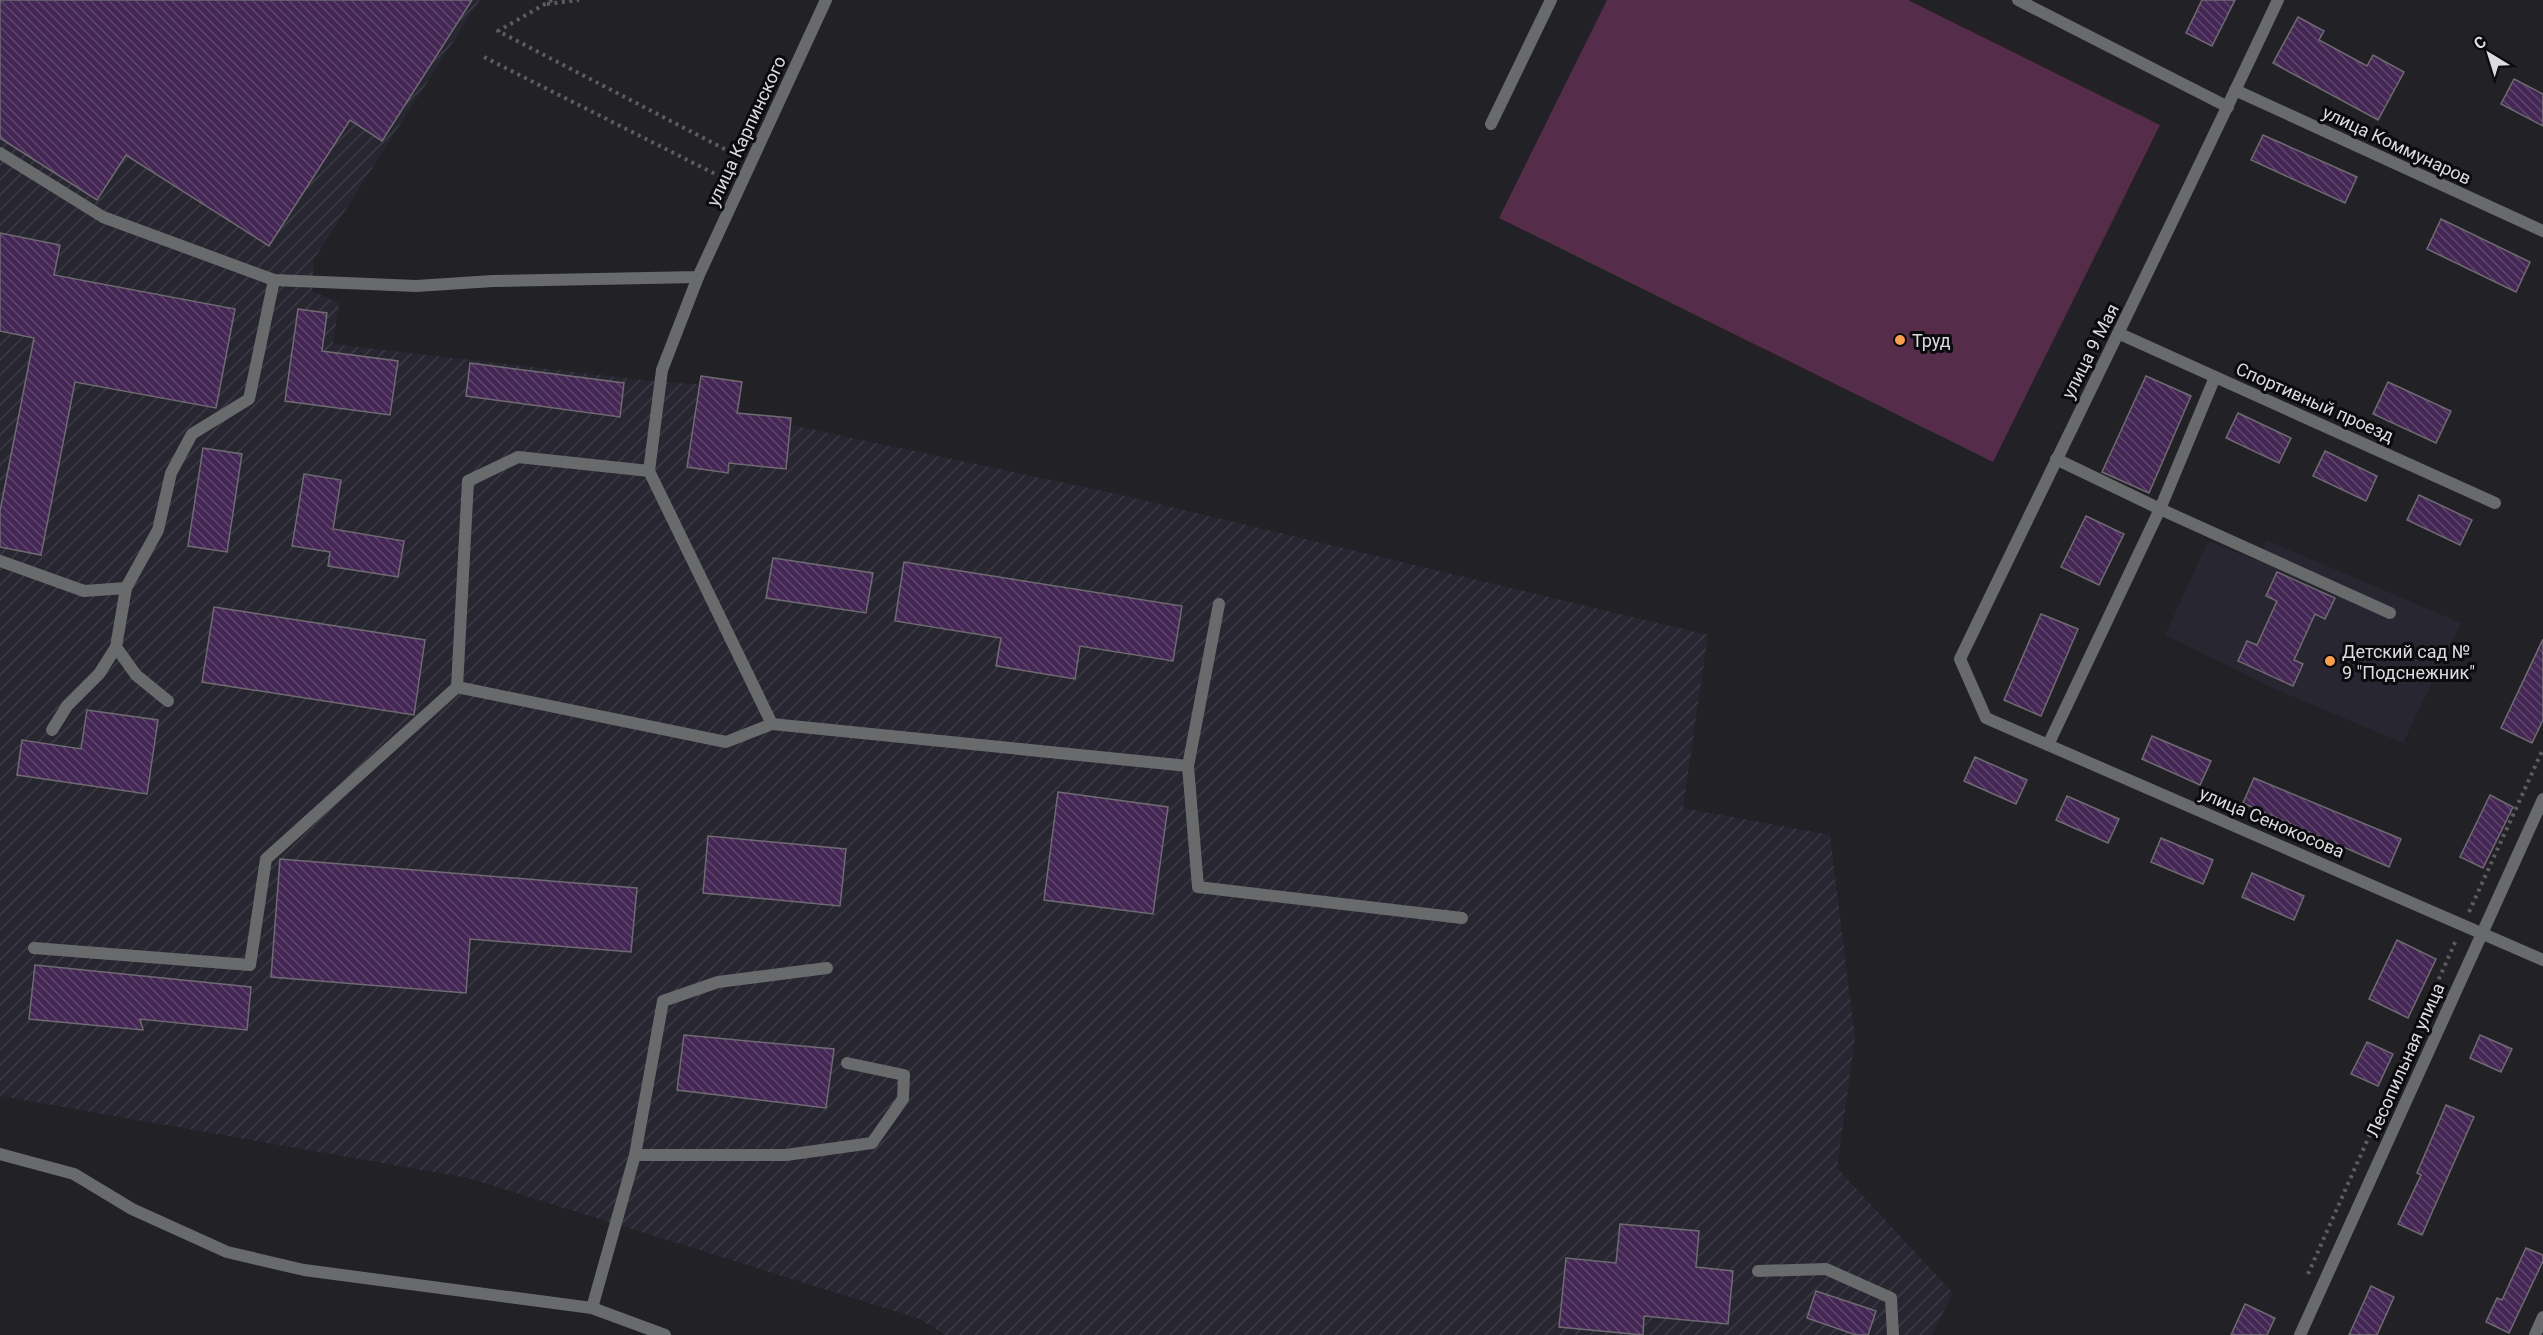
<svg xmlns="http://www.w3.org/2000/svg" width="2543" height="1335" viewBox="0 0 2543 1335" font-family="Roboto,sans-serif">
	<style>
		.built { fill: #272631 }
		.industrial { fill: url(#industrial-furrows) }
		.pitch { fill: #552c49 }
		.building { fill: url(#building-back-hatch); stroke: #6f6b71; stroke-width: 1.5 }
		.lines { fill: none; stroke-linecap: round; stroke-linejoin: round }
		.path { stroke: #5c5c61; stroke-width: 4; stroke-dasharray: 3 4.5; stroke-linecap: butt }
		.service { stroke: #686a6c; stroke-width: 12 }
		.minor { stroke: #686a6c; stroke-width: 12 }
		.poi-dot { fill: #fa9f4e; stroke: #0b0b0d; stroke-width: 2 }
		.labels { text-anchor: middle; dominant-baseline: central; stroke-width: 6; stroke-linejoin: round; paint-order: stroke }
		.street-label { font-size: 18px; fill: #dcdce0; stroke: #0b0b0d }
		.poi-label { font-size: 18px; fill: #dcdce0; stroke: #0b0b0d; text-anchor: start }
	</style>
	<defs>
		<pattern id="industrial-furrows" width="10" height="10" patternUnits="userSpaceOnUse" patternTransform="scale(1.5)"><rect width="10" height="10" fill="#272631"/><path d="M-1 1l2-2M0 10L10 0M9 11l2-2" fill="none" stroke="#3c3b45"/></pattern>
		<pattern id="building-back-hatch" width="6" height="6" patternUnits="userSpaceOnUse" patternTransform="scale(1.5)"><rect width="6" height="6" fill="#442754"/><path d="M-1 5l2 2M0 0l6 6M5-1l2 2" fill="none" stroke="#5e466c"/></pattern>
	</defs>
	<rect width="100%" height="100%" fill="#212126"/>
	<!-- built -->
	<polygon class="built" points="2266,540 2461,623 2403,743 2270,687 2165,635 2208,541 2259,561"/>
	<!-- industrial -->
	<polygon class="industrial" points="0,0 480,0 314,259 312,291 339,303 333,344 660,382 741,387 740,414 1117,494 1708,635 1683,808 1830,835 1855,1038 1837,1168 1953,1293 1932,1335 945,1335 920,1319 468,1178 0,1096"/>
	<!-- pitch -->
	<polygon class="pitch" points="1607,0 1908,0 2160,125 1993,462 1499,218"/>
	<!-- building -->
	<g class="building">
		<polygon points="0,0 472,0 382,141 350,120 269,246 126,155 97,200 0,138"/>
		<polygon points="2202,0 2235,0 2212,46 2186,33"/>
		<polygon points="2298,17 2324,31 2319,40 2367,66 2373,55 2404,72 2378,120 2273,63"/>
		<polygon points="2514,79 2543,94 2543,126 2501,104"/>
		<polygon points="2263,135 2357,177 2345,203 2251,160"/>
		<polygon points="2441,219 2530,262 2516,292 2427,249"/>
		<polygon points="0,233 60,245 54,275 235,309 216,408 75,382 41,555 0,547 0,511 34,338 0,331"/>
		<polygon points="298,309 327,313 322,351 398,361 390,415 285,401"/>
		<polygon points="470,363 624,383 620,417 466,396"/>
		<polygon points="701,376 742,382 737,413 791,418 786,469 729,463 728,473 687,467"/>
		<polygon points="2146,376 2191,396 2149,493 2102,472"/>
		<polygon points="2388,382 2451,411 2436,443 2373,414"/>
		<polygon points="2238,413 2291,438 2279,463 2226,438"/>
		<polygon points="203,448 242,454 227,552 188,546"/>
		<polygon points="2325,451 2377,476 2366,501 2313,476"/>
		<polygon points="304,474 341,480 333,529 404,541 398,577 328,566 330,552 292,546"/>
		<polygon points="2419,495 2472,520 2460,545 2407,520"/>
		<polygon points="2086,516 2124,534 2099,585 2061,567"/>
		<polygon points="773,558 873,573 866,613 766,598"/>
		<polygon points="904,562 1182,606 1173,661 1080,646 1075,679 996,666 1001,638 895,621"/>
		<polygon points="2277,572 2335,598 2325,619 2315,614 2294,660 2303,664 2293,686 2238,661 2247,641 2257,645 2277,601 2266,596"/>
		<polygon points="214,607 425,640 414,715 202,682"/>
		<polygon points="2041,614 2078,629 2041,716 2004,700"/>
		<polygon points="2543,639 2543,720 2532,743 2501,728"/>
		<polygon points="87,710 158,720 147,794 17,775 22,740 81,749"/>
		<polygon points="2152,736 2211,761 2200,785 2142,759"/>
		<polygon points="1975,757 2027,780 2016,804 1964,781"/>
		<polygon points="2254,778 2401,839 2389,867 2243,803"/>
		<polygon points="1058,792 1168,807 1153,914 1044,900"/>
		<polygon points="2490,795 2513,807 2483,868 2460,857"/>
		<polygon points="2067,796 2119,819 2108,843 2056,820"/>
		<polygon points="708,836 846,849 840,906 703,893"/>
		<polygon points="2161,838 2213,860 2203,884 2151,862"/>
		<polygon points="280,859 637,888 631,952 470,939 466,993 271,977"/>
		<polygon points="2252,873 2304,896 2294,920 2242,897"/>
		<polygon points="2397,940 2436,959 2408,1018 2369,999"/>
		<polygon points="35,965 251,987 247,1030 140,1019 143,1030 29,1019"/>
		<polygon points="684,1035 834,1049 826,1108 677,1090"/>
		<polygon points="2480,1035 2512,1049 2501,1072 2470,1058"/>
		<polygon points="2367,1042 2393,1054 2378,1086 2351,1074"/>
		<polygon points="2446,1105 2474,1117 2422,1235 2398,1224 2421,1175 2417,1173"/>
		<polygon points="1620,1224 1699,1231 1696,1267 1733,1271 1728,1324 1644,1316 1643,1335 1559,1327 1566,1258 1616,1263"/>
		<polygon points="2526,1248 2543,1255 2543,1261 2509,1333 2486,1322 2497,1298 2502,1300"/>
		<polygon points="2371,1286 2394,1297 2377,1335 2349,1335"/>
		<polygon points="1816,1291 1876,1311 1868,1335 1856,1335 1807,1318"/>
		<polygon points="2245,1304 2275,1318 2267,1335 2231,1335"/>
	</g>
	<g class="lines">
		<!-- path -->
		<g class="path">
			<polyline points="552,0 498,31 738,156"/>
			<polyline points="547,4 579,0"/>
			<polyline points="484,57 727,180"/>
			<polyline points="2469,912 2543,749"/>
			<polyline points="2308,1274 2457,938"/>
		</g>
		<!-- service -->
		<g class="service">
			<polyline points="0,153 103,217 274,280 416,286 493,281"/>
			<polyline points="698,277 662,370 649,471 772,724 1188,766 1219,604"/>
			<polyline points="2056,459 2160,509 2390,613"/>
			<polyline points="0,561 84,591 126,588 158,530 171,473 192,434 249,399 274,280"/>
			<polyline points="126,588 116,647 136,675 168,701"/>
			<polyline points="457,687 468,481 518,457 649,471"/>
			<polyline points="52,730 67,706 99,674 116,647"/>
			<polyline points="2048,745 2160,509 2215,377"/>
			<polyline points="1188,766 1198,887 1462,918"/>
			<polyline points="34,948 250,965 266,859 457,687 726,742 772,724"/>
			<polyline points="635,1155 786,1155 872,1143 903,1099 904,1075 847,1063"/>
			<polyline points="1758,1271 1826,1269 1891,1298 1893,1335"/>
			<polyline points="592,1308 635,1155 663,1001 718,982 827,968"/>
		</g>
		<!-- minor -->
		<g class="minor">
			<polyline points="2018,0 2228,107"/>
			<path d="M2278,0C2174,221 2066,439 1960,659L1986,718L2543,960"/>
			<polyline points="2235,90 2543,231"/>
			<polyline points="1491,124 1551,0"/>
			<polyline points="493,281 698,277 826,0"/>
			<polyline points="2120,334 2495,503"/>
			<polyline points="0,1154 74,1174 132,1209 227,1252 304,1270 592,1308 665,1335"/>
			<polyline points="2300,1335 2543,799"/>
			<polyline points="2535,1335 2543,1317"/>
		</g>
	</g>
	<!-- markers -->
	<g class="poi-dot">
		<circle cx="1900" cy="340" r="6"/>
		<circle cx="2330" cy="661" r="6"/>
	</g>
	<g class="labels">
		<!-- street labels -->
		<g class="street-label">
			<text transform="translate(746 131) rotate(-65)">улица Карпинского</text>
			<text transform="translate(2397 145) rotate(25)">улица Коммунаров</text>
			<text transform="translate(2090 351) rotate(-63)">улица 9 Мая</text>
			<text transform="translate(2315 402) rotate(24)">Спортивный проезд</text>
			<text transform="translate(2272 822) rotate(23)">улица Сенокосова</text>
			<text transform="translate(2405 1060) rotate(-66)">Лесопильная улица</text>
		</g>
		<!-- poi labels -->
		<g class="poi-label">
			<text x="1912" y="340">Труд</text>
			<text x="2342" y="651">Детский сад №<tspan x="2342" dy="21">9 "Подснежник"</tspan></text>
		</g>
	</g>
	<!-- north arrow -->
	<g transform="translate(2489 54) rotate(322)" stroke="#0b0b0d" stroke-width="4.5" paint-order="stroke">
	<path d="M0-4.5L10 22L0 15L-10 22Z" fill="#dcdce0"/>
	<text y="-9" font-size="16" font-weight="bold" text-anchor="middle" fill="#dcdce0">С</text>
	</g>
</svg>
